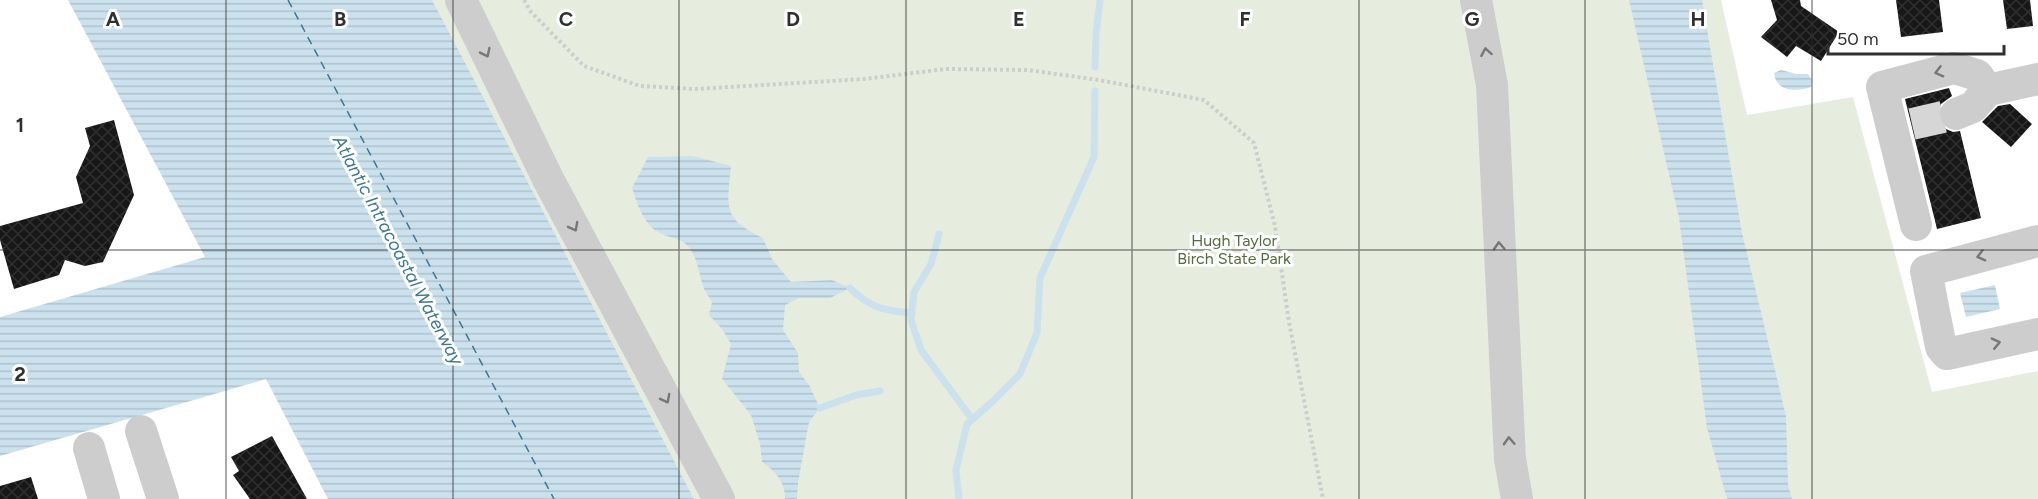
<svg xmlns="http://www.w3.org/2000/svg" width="2038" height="499" viewBox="0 0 2038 499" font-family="Figtree,sans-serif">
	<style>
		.green { fill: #e7edde }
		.water { fill: url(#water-rules) }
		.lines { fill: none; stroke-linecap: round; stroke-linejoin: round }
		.stream { stroke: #cbe1ed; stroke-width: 7 }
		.ferry { stroke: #3d7694; stroke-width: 1.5; stroke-dasharray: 8 6; stroke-linecap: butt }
		.building { fill: url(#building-cross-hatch) }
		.minor-tunnel { stroke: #d6d6d6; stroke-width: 32; stroke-dasharray: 32 16; stroke-linecap: butt }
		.path { stroke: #cdcdcd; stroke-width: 4; stroke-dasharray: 3 3; stroke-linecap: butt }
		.minor { stroke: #cdcdcd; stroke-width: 32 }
		.oneway { stroke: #777 }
		.grid { fill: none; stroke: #303030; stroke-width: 1.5; stroke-opacity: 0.55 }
		.labels { text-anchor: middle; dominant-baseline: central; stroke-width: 6; stroke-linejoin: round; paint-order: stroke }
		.park-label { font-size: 16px; fill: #556d3d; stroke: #fff }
		.water-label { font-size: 18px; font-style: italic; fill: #3d7694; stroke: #fff }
		.grid-label { font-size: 20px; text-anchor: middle; font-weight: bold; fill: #303030; stroke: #fff; stroke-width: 6; stroke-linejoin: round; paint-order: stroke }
	</style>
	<defs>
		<pattern id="water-rules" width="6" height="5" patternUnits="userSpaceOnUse" patternTransform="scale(1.5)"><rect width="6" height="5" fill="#cbe1ed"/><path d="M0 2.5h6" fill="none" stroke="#afc1cc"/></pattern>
		<pattern id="building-cross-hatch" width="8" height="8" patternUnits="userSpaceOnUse" patternTransform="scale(1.5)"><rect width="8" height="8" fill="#171717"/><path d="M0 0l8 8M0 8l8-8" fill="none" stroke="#303030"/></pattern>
	</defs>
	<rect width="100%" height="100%" fill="#fff"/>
	<!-- green -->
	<polygon class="green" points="431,0 1721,0 1747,115 1853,97 1932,392 2038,371 2038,499 693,499"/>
	<!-- water -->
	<g class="water">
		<polygon points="68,0 432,0 694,499 328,499 266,379 0,456 0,317 205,257"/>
		<polygon points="1629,0 1702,0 1742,233 1786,416 1788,484 1792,499 1727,499 1707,428 1679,218"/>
		<path d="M1781,70L1797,74H1808L1812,80L1811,87C1797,92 1776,92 1774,73Z"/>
		<path d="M693,156L731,166C727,209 722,218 763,238L772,259L791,282L832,280L850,288L830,298H799L785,305L783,330L798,353L799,372L809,385L820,408L809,422L798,483L797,499H785C786,482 774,470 762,462L760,444L751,415L722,379L731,344L722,329L709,315L712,302C709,297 705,292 703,286C699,273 697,257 688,246C679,237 668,238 658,232C643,223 637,203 632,188L648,157Z"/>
		<polygon points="1995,285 2000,309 1966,317 1960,293"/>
	</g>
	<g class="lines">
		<!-- stream -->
		<g class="stream">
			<polyline points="1095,67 1096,34 1100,0"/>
			<polyline points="939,234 931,264 914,292 911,320 921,350 972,419"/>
			<path d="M850,288C870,308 885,311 912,313"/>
			<polyline points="820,408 856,395 880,391"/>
			<polyline points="959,499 956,470 967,424 992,402 1020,374 1037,333 1040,278 1094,157 1095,91"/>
		</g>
		<!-- ferry -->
		<polyline class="ferry" points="288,0 554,499"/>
	</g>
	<!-- building -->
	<g class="building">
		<polygon points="1771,0 1800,0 1801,6 1839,32 1821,61 1796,46 1787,57 1761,37 1777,20"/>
		<polygon points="1896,0 1939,0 1943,32 1901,37"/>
		<polygon points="2003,0 2030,0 2033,26 2007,29"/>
		<polygon points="1949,88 1952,96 1941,104 1938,111 1939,120 1946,129 1953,132 1960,131 1981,218 1937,229 1905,99"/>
		<polygon points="2010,104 2032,124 2011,147 1982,122 1998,106"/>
		<polygon points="114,120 134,195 103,262 85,266 65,260 59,275 14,289 0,240 0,226 83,203 76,177 90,146 85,128"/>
		<polygon points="272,436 307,499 250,499 233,475 239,471 231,457"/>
		<polygon points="31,477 38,499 0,499 0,486"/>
	</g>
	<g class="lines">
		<!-- minor-tunnel -->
		<polyline class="minor-tunnel" points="1912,124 1956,114"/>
		<!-- path -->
		<polyline class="path" points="524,0 531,12 584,66 640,86 695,89 864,79 946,69 1028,70 1099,80 1204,100 1254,143 1275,226 1289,322 1323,499"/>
		<!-- minor -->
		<g class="minor">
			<polyline points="461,0 548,179 719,499"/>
			<polyline points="1476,0 1492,85 1510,459 1517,499"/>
			<polyline points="1956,114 1973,107 1988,90 2038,79"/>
			<polyline points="1916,225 1882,87 1954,68 1977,75 1988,90"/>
			<polyline points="2038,241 1926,271 1941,347 1947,354 2038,334"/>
			<polyline points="141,431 163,499"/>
			<polyline points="89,448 104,499"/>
		</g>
	</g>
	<!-- one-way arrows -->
	<defs><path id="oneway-chevron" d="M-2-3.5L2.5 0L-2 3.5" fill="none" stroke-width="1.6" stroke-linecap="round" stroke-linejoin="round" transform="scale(1.5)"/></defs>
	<g class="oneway">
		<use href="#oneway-chevron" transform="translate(1486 52) rotate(-100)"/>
		<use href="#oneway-chevron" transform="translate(486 53) rotate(64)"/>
		<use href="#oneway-chevron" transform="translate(1939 72) rotate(165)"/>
		<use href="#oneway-chevron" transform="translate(574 227) rotate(62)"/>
		<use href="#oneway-chevron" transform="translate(1499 246) rotate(-93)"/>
		<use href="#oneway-chevron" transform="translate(1981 256) rotate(165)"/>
		<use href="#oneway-chevron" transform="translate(1996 343) rotate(-13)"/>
		<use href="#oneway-chevron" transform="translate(666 399) rotate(62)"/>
		<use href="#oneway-chevron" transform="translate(1509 441) rotate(-93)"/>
	</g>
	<!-- grid -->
	<path class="grid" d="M226,0V499M453,0V499M679,0V499M906,0V499M1132,0V499M1359,0V499M1585,0V499M1812,0V499M0,250H2038"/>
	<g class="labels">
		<!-- park labels -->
		<g class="park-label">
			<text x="1234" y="240">Hugh Taylor<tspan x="1234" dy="18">Birch State Park</tspan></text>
		</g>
		<!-- water labels -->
		<g class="water-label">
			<text transform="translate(398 250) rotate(62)">Atlantic Intracoastal Waterway</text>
		</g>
	</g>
	<g class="grid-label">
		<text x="113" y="26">A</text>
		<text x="340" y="26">B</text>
		<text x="566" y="26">C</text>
		<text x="793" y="26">D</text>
		<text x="1019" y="26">E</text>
		<text x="1245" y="26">F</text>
		<text x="1472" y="26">G</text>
		<text x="1698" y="26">H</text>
		<text x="20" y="132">1</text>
		<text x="20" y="381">2</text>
	</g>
	<!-- scale -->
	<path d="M1828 45v9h176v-9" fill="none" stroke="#303030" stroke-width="3"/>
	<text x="1837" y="45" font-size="18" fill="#303030" stroke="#ffffff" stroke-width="4.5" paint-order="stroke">50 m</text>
</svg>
